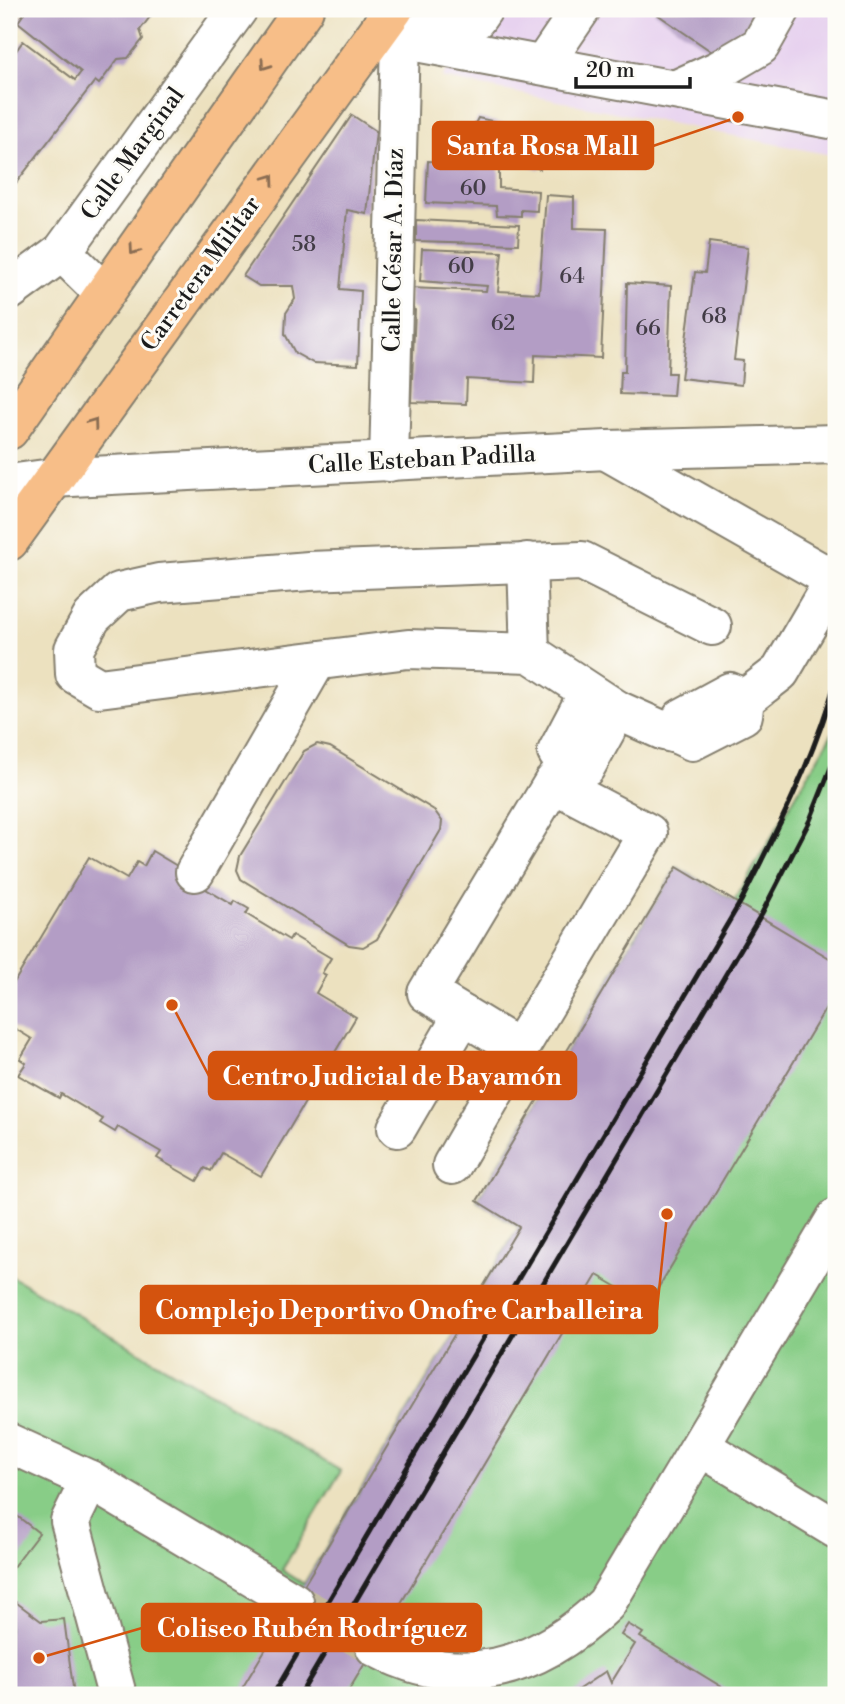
<svg xmlns="http://www.w3.org/2000/svg" width="845" height="1704" viewBox="0 0 845 1704" font-family="'Libre Bodoni',serif">
	<style>
		.built { fill: #e7d2ef }
		.green { fill: #88cd87; stroke: #527452; stroke-width: 2 }
		.building { fill: #b39dc5 }
		.lines { fill: none; stroke-linecap: round; stroke-linejoin: round }
		.minor-tunnel { stroke: #c2ba9e; stroke-width: 38; stroke-dasharray: 38 19; stroke-linecap: butt }
		.minor-casing { stroke: #847e6e; stroke-width: 42 }
		.major-casing { stroke: #847e6e; stroke-width: 42 }
		.minor { stroke: #fff; stroke-width: 38 }
		.major { stroke: #f7be88; stroke-width: 38 }
		.rail { stroke: #1c1c1c; stroke-width: 5 }
		.oneway { stroke: #8a6d52 }
		.labels { text-anchor: middle; dominant-baseline: central; stroke-width: 6; stroke-linejoin: round; paint-order: stroke }
		.number-label { font-size: 21px; fill: #423c46 }
		.street-label { font-size: 24px; fill: #1c1c1c; stroke: #fdfcf7 }
		.leader { fill: none; stroke: #d4530e; stroke-width: 2.5 }
		.callout-dot { fill: #d4530e; stroke: #fdfcf7; stroke-width: 2.5 }
		.callout { fill: #d4530e; stroke: #d4530e; stroke-width: 2.5 }
		.callout-label { font-size: 26px; text-anchor: middle; font-weight: bold; fill: #fff }
	</style>
	<rect width="100%" height="100%" fill="#fdfcf7"/>
	<filter id="ink" filterUnits="userSpaceOnUse"><feTurbulence type="fractalNoise" baseFrequency=".0143" numOctaves="2"/><feDisplacementMap in="SourceGraphic" scale="14" xChannelSelector="R" yChannelSelector="G"/><feConvolveMatrix kernelMatrix="1 2 1 2 8 2 1 2 1" color-interpolation-filters="sRGB"/></filter>
	<filter id="wash" filterUnits="userSpaceOnUse"><feTurbulence type="fractalNoise" baseFrequency=".00686" numOctaves="4" result="noise"/><feDisplacementMap in="SourceGraphic" scale="28" xChannelSelector="R" yChannelSelector="G"/><feGaussianBlur stdDeviation="1.57" result="paint"/><feColorMatrix in="noise" values="0 0 0 0 0 0 0 0 0 0 0 0 0 0 0 0 0 1.4 0 .05"/><feComposite in="paint" operator="in"/></filter>
	<g filter="url(#wash)">
		<rect width="100%" height="100%" fill="#ece1bf"/>
		<!-- built -->
		<polygon class="built" points="489,9 836,9 836,156 442,78"/>
		<!-- green -->
		<polygon class="green" points="836,727 836,1695 9,1695 9,1275 341,1471 282,1570 304,1584 519,1227 477,1201 677,867 734,901"/>
		<g id="blocks">
			<!-- building -->
			<g class="building">
				<polygon points="27,9 156,9 140,30 143,39 128,58 118,59 99,84 95,81 9,192 9,61 23,41 75,80 81,72 18,22"/>
				<polygon points="656,9 768,9 738,53 718,56 654,12"/>
				<polygon points="352,115 376,131 367,214 347,210 340,289 361,291 358,365 313,363 295,353 285,334 286,313 295,299 293,286 259,286 243,276"/>
				<polygon points="478,118 550,134 540,169 523,164 499,166 499,188 538,191 537,211 521,210 521,216 497,215 496,206 426,203 428,161 478,164 465,161 469,135"/>
				<polygon points="546,195 574,197 574,228 607,229 601,358 535,355 534,383 467,379 466,404 411,402 415,310 411,308 409,288 486,291 487,286 420,281 422,249 502,252 498,291 539,293"/>
				<polygon points="416,220 519,225 518,244 416,241"/>
				<polygon points="709,242 748,247 734,360 743,361 741,385 681,378 695,272 705,273"/>
				<polygon points="627,283 671,286 668,373 675,373 673,396 620,394 621,372 625,372"/>
				<polygon points="317,744 330,747 434,810 442,821 441,830 377,939 363,947 349,945 241,879 237,870 240,856 304,751"/>
				<polygon points="152,851 192,875 189,879 233,905 235,901 249,909 246,914 289,940 292,935 331,958 322,973 326,975 316,993 356,1017 261,1176 221,1153 211,1171 205,1168 197,1181 157,1158 161,1152 118,1127 115,1132 100,1123 103,1119 61,1094 59,1098 18,1075 26,1063 20,1059 32,1039 9,1025 9,991 89,857 127,879 137,862 144,866"/>
				<polygon points="677,867 836,962 836,991 648,1305 597,1275 346,1695 238,1695 519,1227 477,1201"/>
				<polygon points="12,1512 39,1533 9,1572 9,1516"/>
				<polygon points="9,1597 41,1621 64,1619 74,1695 9,1695"/>
				<polygon points="628,1624 643,1633 640,1637 735,1695 570,1695 606,1671 611,1683 635,1644 621,1635"/>
			</g>
		</g>
	</g>
	<g filter="url(#ink)">
		<use href="#blocks" fill-opacity="0" stroke="#847e6e" stroke-width="2"/>
		<g class="lines">
			<!-- minor-tunnel -->
			<polyline class="minor-tunnel" points="294,1602 375,1647"/>
			<!-- minor casing -->
			<g class="minor-casing">
				<g id="minor">
					<polyline points="382,25 400,39 836,120"/>
					<polyline points="409,36 476,19 483,9"/>
					<polyline points="543,65 581,9"/>
					<polyline points="677,89 719,70 760,46 781,9"/>
					<polyline points="62,252 104,293"/>
					<polyline points="9,291 62,252 238,9"/>
					<polyline points="607,451 836,581"/>
					<polyline points="389,462 400,39"/>
					<polyline points="9,484 52,478 607,450 836,444"/>
					<polyline points="527,562 530,653"/>
					<polyline points="588,693 557,752 567,767 585,768 617,710"/>
					<polyline points="745,699 730,692 682,718 677,734 692,741 743,715 745,699 780,672 834,580"/>
					<polyline points="677,734 664,731 617,710 530,653 408,649 99,688 75,674 74,649 92,617 119,592 159,583 309,571 582,561 712,626"/>
					<polyline points="553,783 648,833 519,1049 427,993 553,783 567,767"/>
					<polyline points="195,872 316,662"/>
					<polyline points="397,1128 463,1015"/>
					<polyline points="452,1165 519,1049"/>
					<polyline points="9,1443 90,1480 294,1602"/>
					<polyline points="701,1447 836,1529"/>
					<polyline points="90,1480 70,1521 117,1695"/>
					<path d="M375,1647C462,1693 538,1669 606,1604L836,1218"/>
				</g>
			</g>
			<!-- major casing -->
			<g class="major-casing">
				<g id="major">
					<polyline points="9,430 304,9"/>
					<polyline points="9,541 394,9"/>
				</g>
			</g>
			<!-- minor -->
			<use href="#minor" class="minor"/>
			<!-- major -->
			<use href="#major" class="major"/>
			<!-- rail -->
			<g class="rail">
				<path d="M273,1695L741,901C778,829 814,758 836,680"/>
				<polyline points="300,1695 762,913 810,820 836,755"/>
			</g>
		</g>
		<!-- one-way arrows -->
		<defs><path id="oneway-chevron" d="M-2-3.5L2.5 0L-2 3.5" fill="none" stroke-width="1.6" stroke-linecap="round" stroke-linejoin="round" transform="scale(1.75)"/></defs>
		<g class="oneway">
			<use href="#oneway-chevron" transform="translate(265 65) rotate(125)"/>
			<use href="#oneway-chevron" transform="translate(270 179) rotate(-54)"/>
			<use href="#oneway-chevron" transform="translate(134 250) rotate(125)"/>
			<use href="#oneway-chevron" transform="translate(93 423) rotate(-54)"/>
		</g>
	</g>
	<g class="labels">
		<!-- number labels -->
		<g class="number-label">
			<text x="473" y="189">60</text>
			<text x="304" y="245">58</text>
			<text x="461" y="267">60</text>
			<text x="572" y="277">64</text>
			<text x="714" y="317">68</text>
			<text x="503" y="324">62</text>
			<text x="648" y="329">66</text>
		</g>
		<!-- street labels -->
		<g class="street-label">
			<text transform="translate(133 154) rotate(-54)">Calle Marginal</text>
			<text transform="translate(394 250) rotate(-89)">Calle César A. Díaz</text>
			<text transform="translate(201 274) rotate(-54)">Carretera Militar</text>
			<text transform="translate(422 460) rotate(-3)">Calle Esteban Padilla</text>
		</g>
	</g>
	<!-- callouts -->
	<path class="leader" d="M738 117L653 146M172 1005L209 1076M667 1214L657 1310M39 1658L142 1628"/>
	<g class="callout-dot">
		<circle cx="738" cy="117" r="7"/>
		<circle cx="172" cy="1005" r="7"/>
		<circle cx="667" cy="1214" r="7"/>
		<circle cx="39" cy="1658" r="7"/>
	</g>
	<g class="callout">
		<rect x="433" y="122" width="220" height="47" rx="7"/>
		<rect x="209" y="1052" width="367" height="47" rx="7"/>
		<rect x="141" y="1286" width="516" height="47" rx="7"/>
		<rect x="142" y="1604" width="339" height="47" rx="7"/>
	</g>
	<g class="callout-label">
		<text x="543" y="155">Santa Rosa Mall</text>
		<text x="392" y="1085">Centro Judicial de Bayamón</text>
		<text x="399" y="1319">Complejo Deportivo Onofre Carballeira</text>
		<text x="312" y="1637">Coliseo Rubén Rodríguez</text>
	</g>
	<!-- margin -->
	<rect width="845" height="1704" fill="none" stroke="#fdfcf7" stroke-width="35"/>
	<!-- scale -->
	<path d="M576 77v10h114v-10" fill="none" stroke="#1c1c1c" stroke-width="3.5"/>
	<text x="586" y="77" font-size="21" fill="#1c1c1c" stroke="#fdfcf7" stroke-width="5" paint-order="stroke">20 m</text>
</svg>
